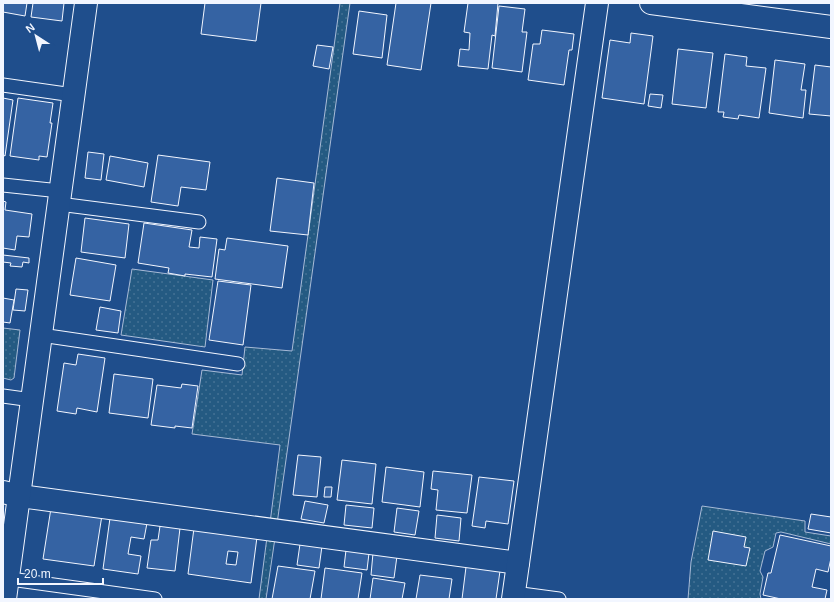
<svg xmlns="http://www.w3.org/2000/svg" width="834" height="602" viewBox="0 0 834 602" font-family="Arial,sans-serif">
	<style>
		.grass { fill: url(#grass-dots); stroke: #a8bbd7 }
		.building { fill: #3563a3; stroke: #f2f6ff; fill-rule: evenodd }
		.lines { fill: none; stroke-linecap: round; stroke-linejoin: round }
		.service-casing { stroke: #f2f6ff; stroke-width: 15 }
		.minor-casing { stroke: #f2f6ff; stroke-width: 24 }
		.tertiary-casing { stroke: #f2f6ff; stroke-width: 24 }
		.service { stroke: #1f4e8c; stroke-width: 13 }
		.minor { stroke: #1f4e8c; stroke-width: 22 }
		.tertiary { stroke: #1f4e8c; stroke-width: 22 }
		.power { stroke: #ffb74d; stroke-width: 1; stroke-dasharray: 14 3 2 3; stroke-linecap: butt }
	</style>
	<defs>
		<pattern id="grass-dots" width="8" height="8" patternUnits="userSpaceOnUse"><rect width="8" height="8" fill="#245a82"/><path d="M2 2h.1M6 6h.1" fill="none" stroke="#447295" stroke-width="1.8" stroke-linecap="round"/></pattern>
	</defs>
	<rect width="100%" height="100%" fill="#1f4e8c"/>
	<!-- grass -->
	<g class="grass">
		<polygon points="340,3 350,3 277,524 270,523 280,445 192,434 202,370 242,375 245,347 292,351"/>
		<polygon points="132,269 213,280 205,347 121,335"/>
		<polygon points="3,328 20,330 14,378 11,380 3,378"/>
		<polygon points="702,506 805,521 805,532 831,536 831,544 781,532 776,533 773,547 765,551 760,571 763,577 760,594 761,599 688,599 691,562"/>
		<polygon points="267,537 275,538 266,599 259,599"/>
	</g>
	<!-- building -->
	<g class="building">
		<polygon points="3,3 27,3 25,16 3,12"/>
		<polygon points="33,3 64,3 62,21 31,17"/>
		<polygon points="205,3 261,3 256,41 201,34"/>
		<polygon points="396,3 431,3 421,70 387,65"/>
		<polygon points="468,3 498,3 495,36 492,35 488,69 458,66 460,49 469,50 470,33 464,32"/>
		<polygon points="499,6 525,9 522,32 527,32 522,72 492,68"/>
		<polygon points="359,11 387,15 382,58 353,54"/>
		<polygon points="542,30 574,34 572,50 569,50 564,85 528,80 533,44 540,44"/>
		<polygon points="631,33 653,36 644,104 602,98 610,40 630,43"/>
		<polygon points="317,45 333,47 329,69 313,66"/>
		<polygon points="678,49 713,53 706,108 672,104"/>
		<polygon points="725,54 747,57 746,66 766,68 759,118 739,115 738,119 723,117 724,112 718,112"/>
		<polygon points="775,60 805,64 801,90 806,90 803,118 769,113"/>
		<polygon points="815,65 831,67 831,116 809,114"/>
		<polygon points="650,94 663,95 661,108 648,106"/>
		<polygon points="3,98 13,100 5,156 3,155"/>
		<polygon points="18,98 53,103 50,123 52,123 47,157 39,156 39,160 10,156"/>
		<polygon points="88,152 104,154 101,180 85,178"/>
		<polygon points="158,155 210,162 206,190 181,187 178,206 151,202"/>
		<polygon points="110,156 148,163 144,187 106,180"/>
		<polygon points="277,178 314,183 308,235 270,231"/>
		<polygon points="3,201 6,202 5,210 32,214 29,237 17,236 15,250 3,248"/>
		<polygon points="85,218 129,224 125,258 81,252"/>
		<polygon points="144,223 192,230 189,247 199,248 200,237 217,239 212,277 185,274 185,276 168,273 169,268 138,263"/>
		<polygon points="227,238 288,246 282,288 215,279 219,249 225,250"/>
		<polygon points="3,255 29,258 29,263 23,262 22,267 10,266 11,263 3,262"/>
		<polygon points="76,258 116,265 110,301 70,295"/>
		<polygon points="218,281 251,285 243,345 209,340"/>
		<polygon points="16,289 28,290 25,311 13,310"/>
		<polygon points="3,298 14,300 10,323 3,322"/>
		<polygon points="100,307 121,311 118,333 96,330"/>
		<polygon points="78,354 105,358 97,412 77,408 76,414 57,411 64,363 76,365"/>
		<polygon points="114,374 153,379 148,418 109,413"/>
		<polygon points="182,384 198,386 192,428 175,426 175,428 151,425 157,385 181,388"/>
		<polygon points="298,455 321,457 317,497 293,495"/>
		<polygon points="342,460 376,464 372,504 337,500"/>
		<polygon points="386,467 424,472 420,507 382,502"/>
		<polygon points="433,471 472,475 467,513 436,510 438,490 431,489"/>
		<polygon points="479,477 514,481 508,524 486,521 485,528 472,526"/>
		<polygon points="325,487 332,487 331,497 324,497"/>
		<polygon points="305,501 328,505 324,523 301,519"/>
		<polygon points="346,505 374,508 372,528 344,525"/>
		<polygon points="51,508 102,515 94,566 43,559"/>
		<polygon points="397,508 419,511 415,535 394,532"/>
		<polygon points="811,514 831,517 831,533 808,529"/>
		<polygon points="437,515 461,518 459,541 435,538"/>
		<polygon points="110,518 147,523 144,539 131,537 128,554 141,556 138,574 103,569"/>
		<polygon points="160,526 180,528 175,571 147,568 151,540 158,540"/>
		<path d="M194,528L257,537L251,583L188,574ZM228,551L238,552L236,565L226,564Z"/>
		<polygon points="713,531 746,537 744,547 750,548 746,566 708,560"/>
		<polygon points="780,535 831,546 831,558 828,572 816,569 812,587 827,590 825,599 781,599 763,595 768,573 771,573"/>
		<polygon points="300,544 322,546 319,568 297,565"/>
		<polygon points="346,550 369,553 367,570 344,567"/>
		<polygon points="373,553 397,556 394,578 371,575"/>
		<polygon points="278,566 315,571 310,599 272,599"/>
		<polygon points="466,567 500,571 496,599 462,599"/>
		<polygon points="325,568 362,573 358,599 321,599"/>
		<polygon points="420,575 452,579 449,599 416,599"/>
		<polygon points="373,578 405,583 402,599 370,599"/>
	</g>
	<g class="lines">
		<!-- service casing -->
		<g class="service-casing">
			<g id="service">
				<polyline points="3,85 73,95"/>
				<polyline points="3,185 60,191"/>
				<polyline points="59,204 199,222"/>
				<polyline points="41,335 238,364"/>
				<polyline points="3,396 32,400"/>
				<polyline points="3,578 155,599"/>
				<polyline points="514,593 559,599"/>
			</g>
		</g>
		<!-- minor casing -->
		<g class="minor-casing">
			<g id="minor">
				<polyline points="651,3 831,27"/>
				<polyline points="3,492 20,496 518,563"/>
				<polyline points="513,599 597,3"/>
			</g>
		</g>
		<!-- tertiary casing -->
		<g class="tertiary-casing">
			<polyline id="tertiary" points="5,599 86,3"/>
		</g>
		<!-- service -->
		<use href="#service" class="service"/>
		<!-- minor -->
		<use href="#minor" class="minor"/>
		<!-- tertiary -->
		<use href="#tertiary" class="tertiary"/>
		<!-- power -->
		<polyline class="power" points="3,4 4,3"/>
	</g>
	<!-- border -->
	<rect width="834" height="602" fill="none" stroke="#f2f6ff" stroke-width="8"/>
	<!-- north arrow -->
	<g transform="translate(36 36) rotate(324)" stroke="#1f4e8c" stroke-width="3" paint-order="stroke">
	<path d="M0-3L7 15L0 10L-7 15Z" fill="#f2f6ff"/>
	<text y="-6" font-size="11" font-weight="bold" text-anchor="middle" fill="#f2f6ff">N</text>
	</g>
	<!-- scale -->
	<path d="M18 578v6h85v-6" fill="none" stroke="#f2f6ff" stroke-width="2"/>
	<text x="24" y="578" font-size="12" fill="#f2f6ff" stroke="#1f4e8c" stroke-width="3" paint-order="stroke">20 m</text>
</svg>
